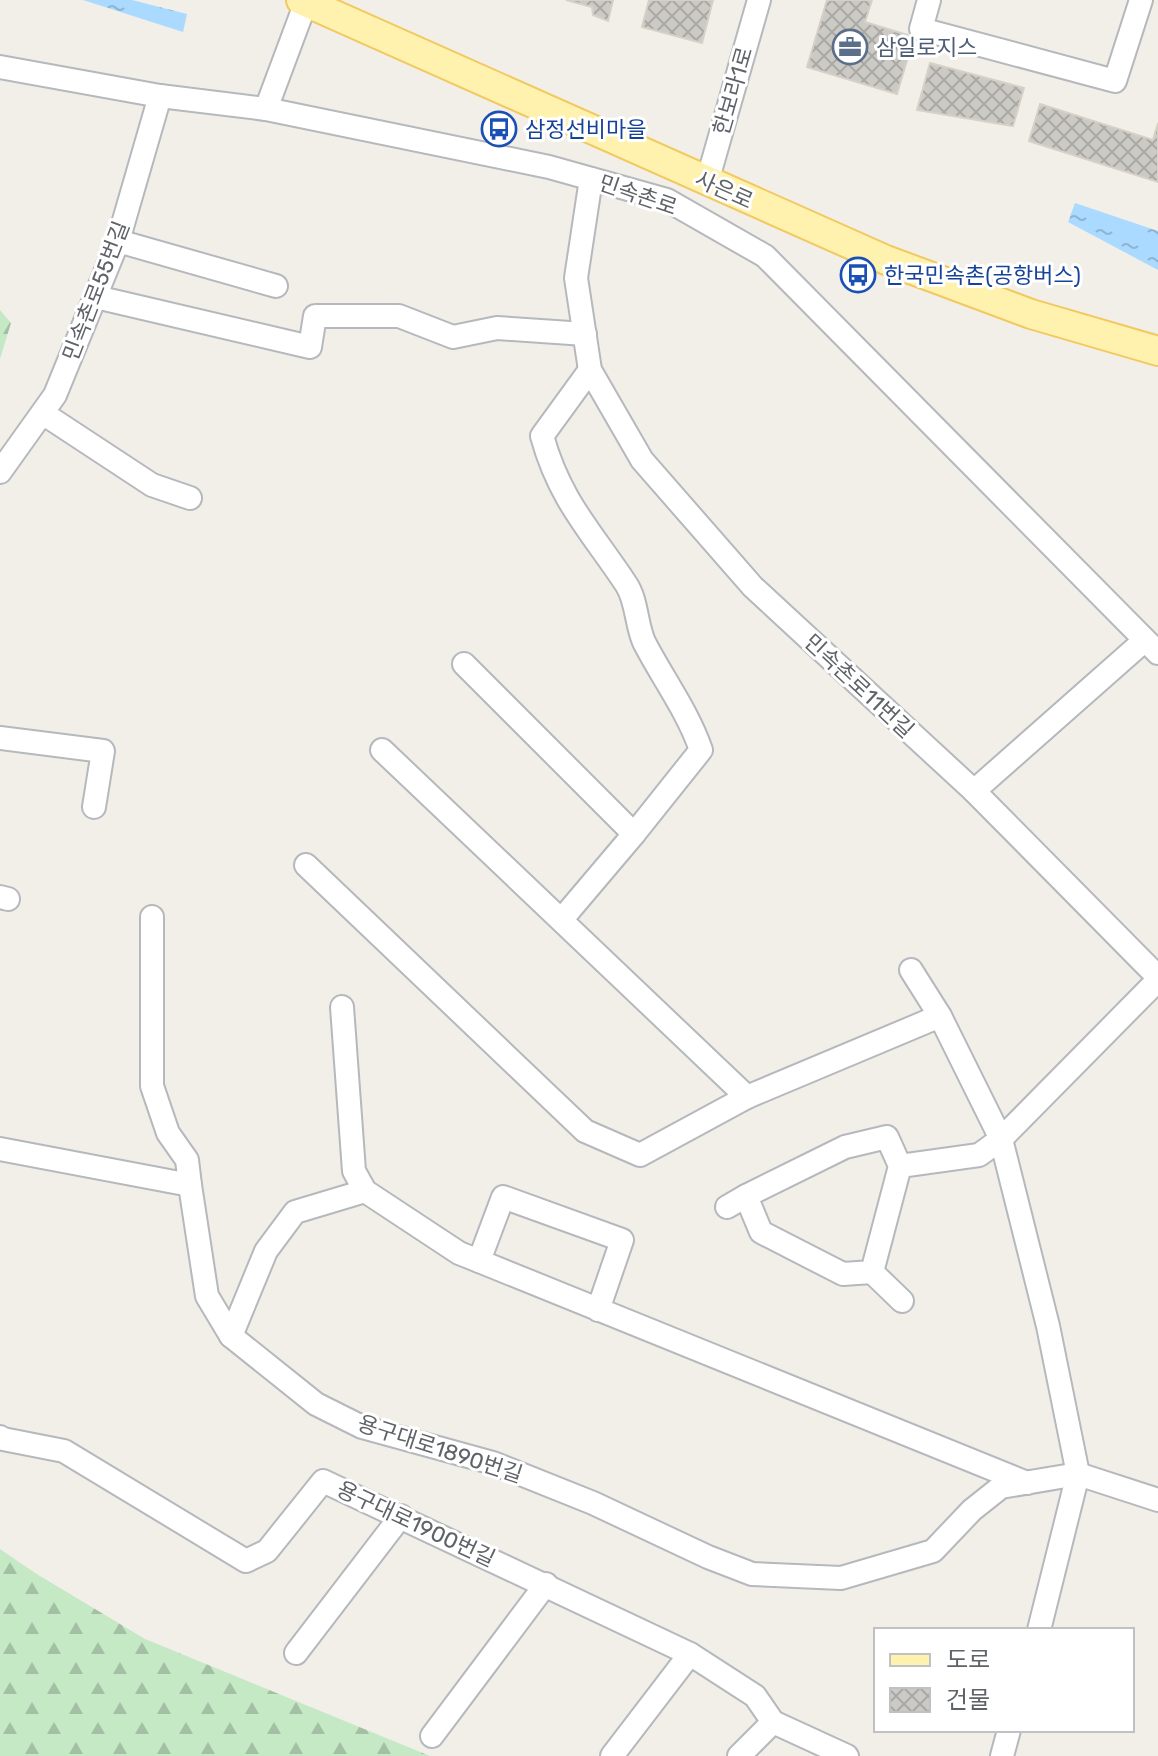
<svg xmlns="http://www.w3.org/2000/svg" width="1158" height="1756" viewBox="0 0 1158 1756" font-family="Rubik,'Noto Sans KR',sans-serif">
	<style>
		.forest { fill: url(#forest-firs) }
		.water { fill: url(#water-ripples) }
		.building { fill: url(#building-cross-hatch); stroke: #d6d1c6; stroke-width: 2 }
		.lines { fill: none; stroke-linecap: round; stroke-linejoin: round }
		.minor-casing { stroke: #b5b8bc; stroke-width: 26 }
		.major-casing { stroke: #f2c960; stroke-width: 32 }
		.minor { stroke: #fff; stroke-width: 22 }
		.major { stroke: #fff2af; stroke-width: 28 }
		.labels { text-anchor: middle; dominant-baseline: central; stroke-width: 6; stroke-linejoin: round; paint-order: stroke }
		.service-label { font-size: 22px; fill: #4e5e75; stroke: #fff; text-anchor: start }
		.street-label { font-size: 22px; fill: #5f6368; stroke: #fff }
		.transit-label { font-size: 22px; fill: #164399; stroke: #fff; text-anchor: start }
	</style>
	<defs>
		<pattern id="forest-firs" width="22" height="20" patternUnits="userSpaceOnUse" patternTransform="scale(2)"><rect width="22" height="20" fill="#c5e8c5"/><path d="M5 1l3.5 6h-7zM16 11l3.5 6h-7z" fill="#a3c0a4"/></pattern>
		<pattern id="water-ripples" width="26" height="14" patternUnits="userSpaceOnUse" patternTransform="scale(2)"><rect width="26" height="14" fill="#aadaff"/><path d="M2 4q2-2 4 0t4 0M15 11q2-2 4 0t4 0" fill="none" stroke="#8eb4d2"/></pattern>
		<pattern id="building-cross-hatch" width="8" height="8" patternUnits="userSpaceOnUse" patternTransform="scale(2)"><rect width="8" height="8" fill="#cccac5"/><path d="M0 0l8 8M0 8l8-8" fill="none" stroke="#a9a8a4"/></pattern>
	</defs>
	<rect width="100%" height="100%" fill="#f1efe8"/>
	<!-- forest -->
	<g class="forest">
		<polygon points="0,310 11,323 0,359"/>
		<polygon points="0,1549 35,1573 145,1639 430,1756 0,1756"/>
	</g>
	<!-- water -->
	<g class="water">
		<polygon points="83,0 132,0 187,14 183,32"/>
		<polygon points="1075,203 1158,231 1158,270 1068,222"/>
	</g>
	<!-- building -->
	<g class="building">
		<polygon points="566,0 613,0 608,21 593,15 592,7"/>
		<polygon points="649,0 713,0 702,43 642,27"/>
		<polygon points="827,0 872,0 865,22 914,37 897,94 807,67"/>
		<polygon points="930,63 1024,88 1013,126 917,110"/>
		<polygon points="1040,104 1153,140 1158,123 1158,182 1029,141"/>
	</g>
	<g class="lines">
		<!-- minor casing -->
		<g class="minor-casing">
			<g id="minor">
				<polyline points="929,0 921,29 1115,81 1141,0"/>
				<polyline points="0,67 160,96 266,109 549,167 667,200 765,256 1158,653"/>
				<polyline points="266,109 306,2"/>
				<polyline points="591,179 576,278 590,370 642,460 753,587 974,791 1158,977"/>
				<polyline points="707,182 759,0"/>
				<polyline points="118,241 276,286"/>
				<polyline points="96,297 310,347 315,316 399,316 453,337 497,328 585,334"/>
				<polyline points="44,414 152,485 190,498"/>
				<polyline points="0,472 55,395 118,241 160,96"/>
				<path d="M464,664L634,834L701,750C687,710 663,679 644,642C636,624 637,600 626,584C591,531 560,501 542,436L590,370"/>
				<polyline points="0,738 103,751 94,807"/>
				<polyline points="382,750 747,1097 940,1016 1001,1139 1158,980"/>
				<polyline points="974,791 1145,640"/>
				<polyline points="306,865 585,1131 640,1155 747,1097"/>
				<polyline points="0,897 8,899"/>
				<polyline points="152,917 152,1086 168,1133 187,1160 190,1185"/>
				<polyline points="562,919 634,834"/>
				<polyline points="911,970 940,1016"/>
				<polyline points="342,1007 354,1171 365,1191 459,1253 479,1261"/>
				<polyline points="0,1149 190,1185 207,1296 231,1336 316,1404 362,1427 493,1463 593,1503 708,1557 752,1574 841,1578 933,1551 972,1510 1001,1487 1078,1474 1158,1500"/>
				<polyline points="900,1166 887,1137 845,1147 746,1196 761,1232 843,1274 872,1272 900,1166 979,1155 1001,1139 1048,1326 1078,1474 1039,1630"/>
				<polyline points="727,1207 746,1196"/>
				<polyline points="872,1272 902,1301"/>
				<polyline points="598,1310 622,1240 503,1197 479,1261 1027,1483"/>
				<polyline points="231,1336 266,1251 295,1212 365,1191"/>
				<polyline points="0,1437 3,1439 64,1451 246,1561 267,1551 323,1481 690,1654 755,1696 773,1722 847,1756"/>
				<polyline points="296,1653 401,1516"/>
				<polyline points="432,1736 546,1584"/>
				<polyline points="612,1756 690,1654"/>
				<polyline points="739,1756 773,1722"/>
				<polyline points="1002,1756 1009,1730"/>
			</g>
		</g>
		<!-- major casing -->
		<g class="major-casing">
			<polyline id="major" points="301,0 886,260 1031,314 1158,351"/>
		</g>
		<!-- minor -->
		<use href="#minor" class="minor"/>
		<!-- major -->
		<use href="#major" class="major"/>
	</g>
	<!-- icons -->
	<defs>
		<g id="office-ring" transform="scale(1.8)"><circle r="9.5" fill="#fff" stroke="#5c6f8a" stroke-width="1.5"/><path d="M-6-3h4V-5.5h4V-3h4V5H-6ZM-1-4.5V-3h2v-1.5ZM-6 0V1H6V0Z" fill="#5c6f8a"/></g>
		<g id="bus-ring" transform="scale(1.8)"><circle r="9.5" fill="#fff" stroke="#1a4fb4" stroke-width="1.5"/><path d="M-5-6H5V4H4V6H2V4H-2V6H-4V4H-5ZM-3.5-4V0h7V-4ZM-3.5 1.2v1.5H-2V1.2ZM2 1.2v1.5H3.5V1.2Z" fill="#1a4fb4"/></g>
	</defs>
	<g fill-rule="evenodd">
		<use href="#office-ring" x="850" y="47"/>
		<use href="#bus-ring" x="499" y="129"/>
		<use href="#bus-ring" x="858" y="275"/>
	</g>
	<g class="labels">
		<!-- service labels -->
		<g class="service-label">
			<text x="876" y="47">삼일로지스</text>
		</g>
		<!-- street labels -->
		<g class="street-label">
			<text transform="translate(733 91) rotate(-74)">한보라1로</text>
			<text transform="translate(724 190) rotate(24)">사은로</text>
			<text transform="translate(638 195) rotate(19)">민속촌로</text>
			<text transform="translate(96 291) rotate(-69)">민속촌로55번길</text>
			<text transform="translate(859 686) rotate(43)">민속촌로11번길</text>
			<text transform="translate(440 1449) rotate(18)">용구대로1890번길</text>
			<text transform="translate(416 1524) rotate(25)">용구대로1900번길</text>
		</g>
		<!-- transit labels -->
		<g class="transit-label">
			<text x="525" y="129">삼정선비마을</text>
			<text x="884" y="275">한국민속촌(공항버스)</text>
		</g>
	</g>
	<!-- legend -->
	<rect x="874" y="1628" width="260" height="104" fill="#ffffff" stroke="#bfc1c3" stroke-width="2"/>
	<rect x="890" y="1654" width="40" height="12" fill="#fff2af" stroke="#bfc1c3" stroke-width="2"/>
	<text x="946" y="1668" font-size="24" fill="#5f6368">도로</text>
	<rect x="890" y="1688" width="40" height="24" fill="url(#building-cross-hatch)" stroke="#bfc1c3" stroke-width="2"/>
	<text x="946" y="1708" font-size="24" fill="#5f6368">건물</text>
</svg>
